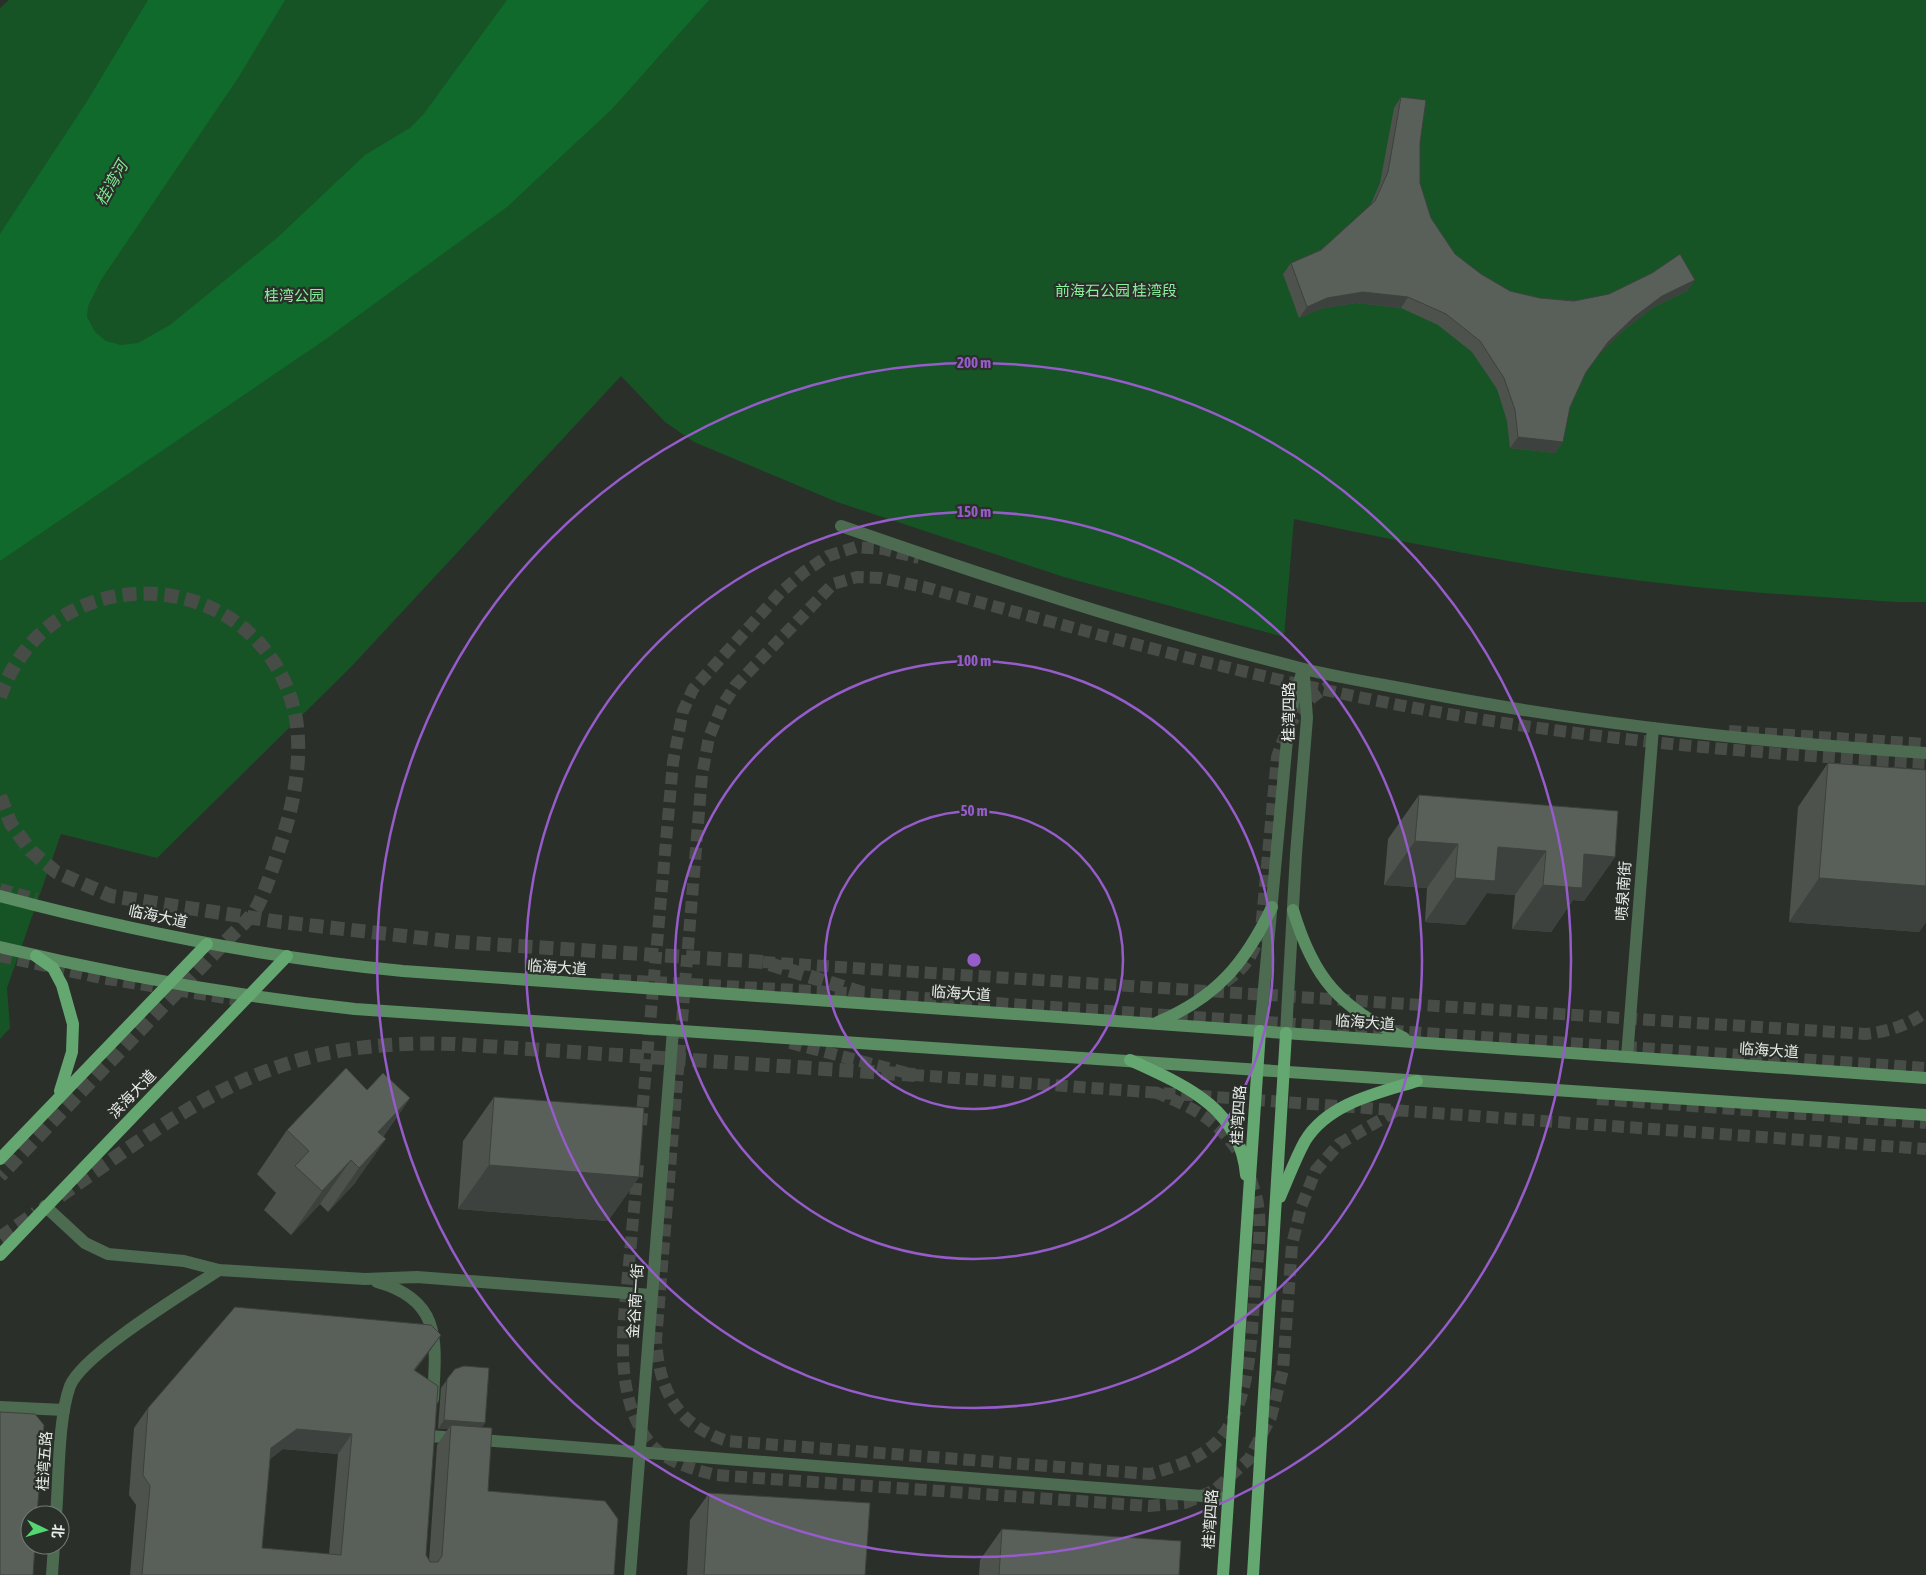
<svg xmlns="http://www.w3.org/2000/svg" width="1926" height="1575" viewBox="0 0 1926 1575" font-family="'Asap Condensed','Noto Sans SC',sans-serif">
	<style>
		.green { fill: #165426 }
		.water { fill: #106a2c }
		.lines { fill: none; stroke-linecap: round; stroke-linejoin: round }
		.primary-tunnel { stroke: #474c47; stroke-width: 12; stroke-dasharray: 12 6; stroke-linecap: butt }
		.trunk-tunnel { stroke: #474c47; stroke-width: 14; stroke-dasharray: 14 7; stroke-linecap: butt }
		.minor { stroke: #4c6b50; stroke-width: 12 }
		.tertiary { stroke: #4c6b50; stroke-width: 12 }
		.secondary { stroke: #5a8d62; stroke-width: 12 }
		.primary { stroke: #65a770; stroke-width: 12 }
		.wall { fill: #4d524d; fill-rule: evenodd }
		.shaded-wall { fill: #3e423e }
		.building { fill: #595f59; stroke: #3e423e; fill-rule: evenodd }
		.ring { fill: none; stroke: #965cca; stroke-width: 2.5 }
		.labels { text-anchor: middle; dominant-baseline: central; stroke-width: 4.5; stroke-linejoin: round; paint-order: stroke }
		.park-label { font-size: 15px; fill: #88f19b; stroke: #2a2f2a }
		.street-label { font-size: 15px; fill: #e9edea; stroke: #2a2f2a }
		.water-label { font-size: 16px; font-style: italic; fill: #80e993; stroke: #2a2f2a }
		.centre { fill: #965cca; stroke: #2a2f2a; stroke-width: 2.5 }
		.ring-label { font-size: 15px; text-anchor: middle; font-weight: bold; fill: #965cca; stroke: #2a2f2a; stroke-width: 4.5; stroke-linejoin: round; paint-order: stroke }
	</style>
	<rect width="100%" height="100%" fill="#2a2f2a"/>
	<!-- green -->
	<path class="green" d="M9,0H1926V602H1896C1823,597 1750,593 1677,585C1548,571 1421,546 1294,519L1284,637L1064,577L837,502L694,442L665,422L621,376L351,667L157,858L61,834L7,988L10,1028L0,1039V8Z"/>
	<!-- water -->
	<polygon class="water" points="148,0 285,0 238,78 101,280 88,306 87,317 95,332 106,341 121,345 138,343 170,325 277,238 365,155 410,128 423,115 507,0 709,0 612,109 507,207 326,339 0,561 0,234 86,103"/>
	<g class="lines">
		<!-- primary-tunnel -->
		<g class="primary-tunnel">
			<polyline points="1729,731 1926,744"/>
			<polyline points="0,889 36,899"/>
			<polyline points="0,956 101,978 238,1000"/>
			<path d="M763,962L1866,1034C1890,1031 1906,1026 1926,1012"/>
			<polyline points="601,979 866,994 1926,1068"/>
			<path d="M1225,982C1247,967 1253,955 1261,930L1277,757C1287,726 1299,703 1329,686"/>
			<polyline points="790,1043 915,1075 1926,1149"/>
			<path d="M1155,1092C1191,1107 1214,1117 1237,1150"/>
			<polyline points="1597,1099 1926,1123"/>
			<polyline points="641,1125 673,762 683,711 693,689 780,593 804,572 828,556 856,547 883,549 919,558"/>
			<path d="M638,1165C635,1198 632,1231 629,1264C624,1320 612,1390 647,1439C662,1461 691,1469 716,1475L1149,1506L1185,1503L1215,1490L1249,1459L1271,1417L1283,1370L1292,1245L1301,1207L1316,1170L1339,1144L1399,1109"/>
			<path d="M1251,1179C1253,1187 1257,1196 1258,1205C1262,1232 1257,1261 1255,1288C1251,1335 1252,1388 1227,1429C1210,1456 1179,1466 1150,1474L727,1441C677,1425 659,1390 656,1340L702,775L709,737L722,706L735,686L833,584L857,577L881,578L924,587C1103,636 1283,687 1467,717C1618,742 1773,755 1926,763"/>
		</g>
		<!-- trunk-tunnel -->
		<g class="trunk-tunnel">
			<path d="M0,697C52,548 267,564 296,719C302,756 295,796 285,830C279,849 264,898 254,912C247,921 238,929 230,937C212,956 194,974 176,993C117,1054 59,1115 0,1176"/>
			<polyline points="0,796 11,824 31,851 56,872 111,896 273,921 458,942 763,962 866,994"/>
			<path d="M60,1196C127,1150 194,1097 272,1069C331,1047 393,1042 455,1044L915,1075"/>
			<polyline points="0,1238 36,1213"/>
		</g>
		<!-- minor -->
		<g class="minor">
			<path d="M841,526C993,579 1145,629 1300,668C1340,678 1381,684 1421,692C1587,724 1757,742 1926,753"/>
			<polyline points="1627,1057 1653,728"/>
			<polyline points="45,1206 85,1243 108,1254 184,1261 219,1270 365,1279 417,1277 652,1295"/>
			<path d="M377,1282C443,1300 436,1343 433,1399"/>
			<polyline points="0,1407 64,1410"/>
			<polyline points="430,1436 1228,1498"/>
			<path d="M56,1515C59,1480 58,1418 70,1386C83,1354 186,1292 219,1270"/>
			<polyline points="52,1575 54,1545"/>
			<polyline points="630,1575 673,1030"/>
		</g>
		<!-- tertiary -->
		<g class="tertiary">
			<polyline points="1260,1031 1289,718 1303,669"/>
			<polyline points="1286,1033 1296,854 1307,718 1304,676"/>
		</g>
		<!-- secondary -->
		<g class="secondary">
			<path d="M0,896C132,931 267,958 403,971L1926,1078"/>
			<path d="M1293,910C1314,980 1339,1006 1404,1038"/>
			<path d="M0,947C117,975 235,996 355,1009L1926,1115"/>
			<path d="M1158,1022C1217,997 1245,963 1272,907"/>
		</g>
		<!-- primary -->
		<g class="primary">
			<polyline points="36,956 53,968 62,985 73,1024 72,1052 60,1091"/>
			<path d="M1130,1060C1184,1085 1240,1107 1246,1175"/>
			<polyline points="0,1159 207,944"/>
			<path d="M1280,1197C1288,1179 1295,1159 1305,1141C1328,1103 1378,1093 1417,1081"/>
			<polyline points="0,1255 287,956"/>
			<polyline points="1223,1575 1260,1031"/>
			<polyline points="1253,1575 1286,1033"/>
		</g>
	</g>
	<!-- wall -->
	<g class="wall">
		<polygon points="1401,97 1420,143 1420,183 1431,218 1455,254 1481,274 1510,291 1540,298 1574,301 1695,280 1687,291 1654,307 1626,328 1600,353 1586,373 1570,407 1563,442 1555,453 1510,448 1507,421 1497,389 1472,352 1438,325 1401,308 1356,303 1320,309 1299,318 1283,274 1291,263 1321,250 1370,206 1380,183 1394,108"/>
		<polygon points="1828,763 1926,770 1926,922 1919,932 1789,922 1798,807"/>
		<polygon points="1419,795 1615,857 1584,901 1573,900 1551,932 1512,929 1515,895 1487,893 1465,925 1425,922 1427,888 1384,885 1388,839"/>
		<polygon points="367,1090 410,1098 383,1137 355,1183 328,1212 320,1204 291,1235 264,1210 276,1193 257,1174 287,1130"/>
		<polygon points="494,1097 639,1177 608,1221 458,1209 463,1141"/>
		<path d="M441,1335L415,1370L426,1555L429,1561L437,1445L448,1429H438L441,1388L455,1369L482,1427L488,1491L614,1575H130L136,1505L129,1495L134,1428L148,1408ZM283,1449L338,1454L329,1554L262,1548L270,1459Z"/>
		<polygon points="709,1493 865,1575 687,1575 690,1520"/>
		<polygon points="1002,1529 1179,1575 979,1575 980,1560"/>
	</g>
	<!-- shaded-wall -->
	<g class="shaded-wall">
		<polygon points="1695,280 1687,291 1654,307 1626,328 1600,353 1608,342 1634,317 1662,296"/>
		<polygon points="1363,292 1408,297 1401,308 1356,303 1320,309 1299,318 1307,307 1327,298"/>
		<polygon points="1518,437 1563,442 1555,453 1510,448"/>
		<polygon points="1415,841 1458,844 1427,888 1384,885"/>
		<polygon points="1498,847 1546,851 1515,895 1487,893 1465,925 1425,922 1455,878"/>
		<polygon points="1584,854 1615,857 1584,901 1573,900 1551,932 1512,929 1543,885"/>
		<polygon points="1819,878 1926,886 1926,922 1919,932 1789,922"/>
		<polygon points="410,1098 379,1142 378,1132"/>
		<polygon points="386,1139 355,1183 328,1212 359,1168"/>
		<polygon points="351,1160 320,1204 291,1235 322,1191"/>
		<polygon points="489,1165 639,1177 608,1221 458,1209"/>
		<polygon points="441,1335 427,1355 400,1390 414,1370"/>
		<polygon points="444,1420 485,1423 479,1432 451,1425 448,1429 438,1429"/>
		<polygon points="297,1429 352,1434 338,1454 283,1449 257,1468 271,1448"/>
	</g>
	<!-- building -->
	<g class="building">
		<polygon points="1401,97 1426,100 1420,143 1420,183 1431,218 1455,254 1481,274 1510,291 1540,298 1574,301 1609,294 1652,273 1680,254 1695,280 1662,296 1634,317 1608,342 1586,372 1570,407 1563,442 1518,437 1515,410 1504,378 1480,341 1446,314 1408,297 1363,292 1327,298 1307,307 1291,263 1321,250 1375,201 1388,172"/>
		<polygon points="1828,763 1926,770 1926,886 1819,878"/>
		<polygon points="1419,795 1618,811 1615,857 1584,854 1582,888 1543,885 1546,851 1498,847 1495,881 1455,878 1458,844 1415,841"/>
		<polygon points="346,1068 367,1090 383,1073 410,1098 378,1132 386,1139 359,1168 351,1160 322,1191 295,1166 309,1151 287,1130"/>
		<polygon points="494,1097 644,1108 639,1177 489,1165"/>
		<path d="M235,1307L431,1325L441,1335L414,1370L438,1386L426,1555L430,1562H438L442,1556L451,1425L492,1428L488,1491L605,1501L618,1519L614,1575H142L150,1486L143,1475L148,1408ZM297,1429L352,1434L341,1555L262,1548L271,1448Z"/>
		<polygon points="464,1366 489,1368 485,1423 444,1420 447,1379 455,1369"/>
		<polygon points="0,1412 35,1414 44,1425 37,1515 30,1515 30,1545 35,1545 33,1575 0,1575"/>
		<polygon points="709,1493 870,1503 865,1575 704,1575"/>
		<polygon points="1002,1529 1181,1541 1179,1575 999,1575"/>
	</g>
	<!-- distance rings -->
	<g class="ring">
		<circle cx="974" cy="960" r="149"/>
		<circle cx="974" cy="960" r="299"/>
		<circle cx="974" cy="960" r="448"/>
		<circle cx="974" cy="960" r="597"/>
	</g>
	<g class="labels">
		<!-- park labels -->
		<g class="park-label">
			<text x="1116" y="290">前海石公园 桂湾段</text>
			<text x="294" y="295">桂湾公园</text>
		</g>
		<!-- street labels -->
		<g class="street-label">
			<text transform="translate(1288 712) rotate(-90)">桂湾四路</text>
			<text transform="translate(1623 891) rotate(-86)">喷泉南街</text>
			<text transform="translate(158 916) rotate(12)">临海大道</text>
			<text transform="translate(557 967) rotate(4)">临海大道</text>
			<text transform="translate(961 993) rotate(4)">临海大道</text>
			<text transform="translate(1365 1022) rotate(4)">临海大道</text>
			<text transform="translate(1769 1050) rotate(4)">临海大道</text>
			<text transform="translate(132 1094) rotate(-46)">滨海大道</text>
			<text transform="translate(1238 1115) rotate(-86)">桂湾四路</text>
			<text transform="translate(635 1301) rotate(-86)">金谷南一街</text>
			<text transform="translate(44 1461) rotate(-86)">桂湾五路</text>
			<text transform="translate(1210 1519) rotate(-86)">桂湾四路</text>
		</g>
		<!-- water labels -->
		<g class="water-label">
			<text transform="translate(111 183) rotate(-60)">桂湾河</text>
		</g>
	</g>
	<circle cx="974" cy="960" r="8" class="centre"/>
	<g class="ring-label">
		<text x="974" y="368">200 m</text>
		<text x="974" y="517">150 m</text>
		<text x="974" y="666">100 m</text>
		<text x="974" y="816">50 m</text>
	</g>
	<!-- north arrow -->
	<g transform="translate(45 1530) rotate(95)"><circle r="24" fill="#2a2f2a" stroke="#767b77"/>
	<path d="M0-4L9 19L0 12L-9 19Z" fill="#54d672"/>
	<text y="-8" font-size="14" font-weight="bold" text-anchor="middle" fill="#e9edea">北</text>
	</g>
</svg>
